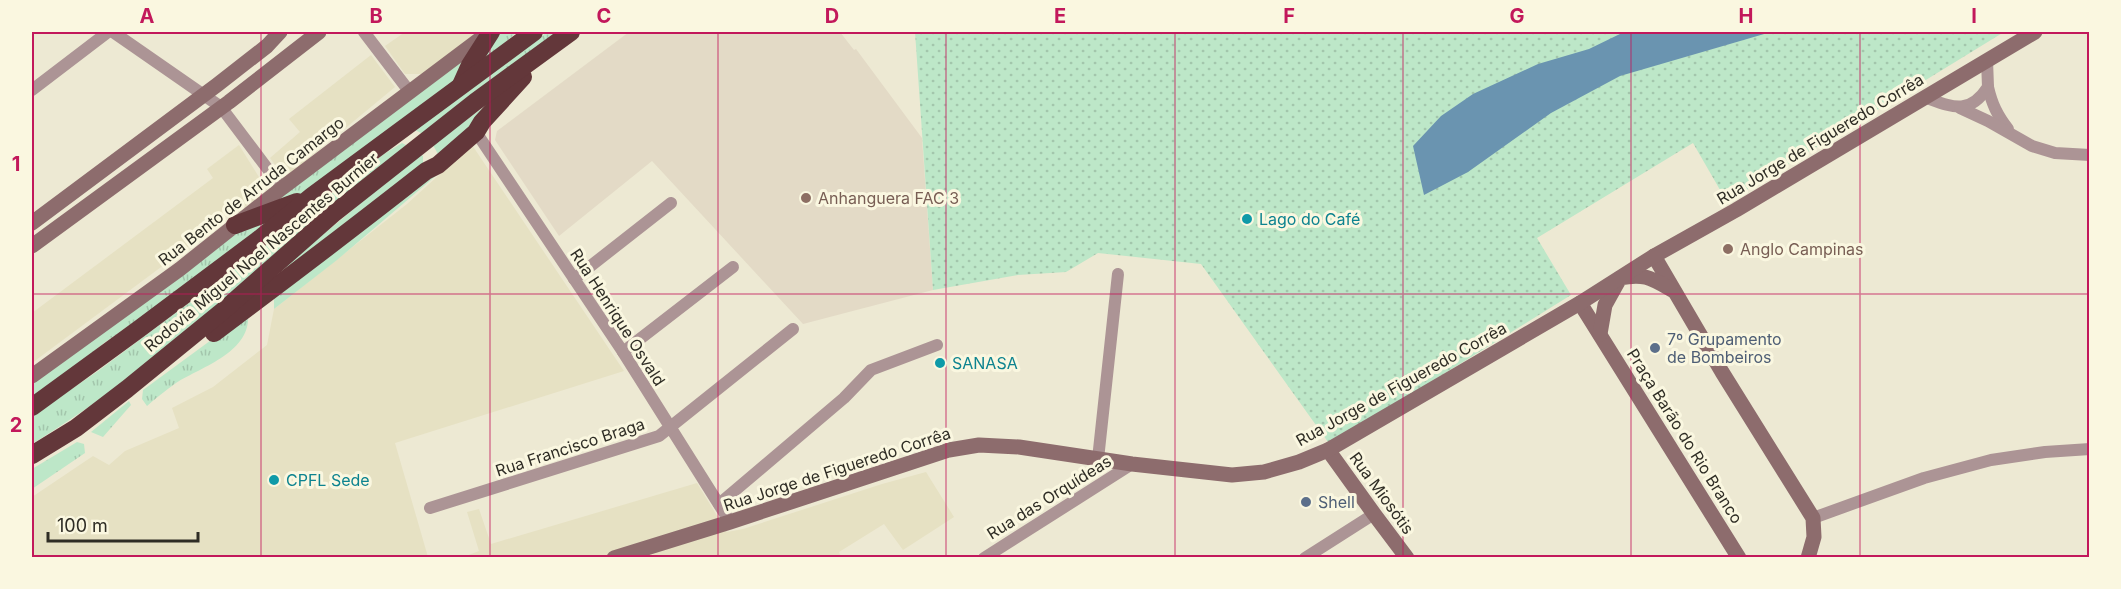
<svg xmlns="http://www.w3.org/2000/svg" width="2121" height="589" viewBox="0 0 2121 589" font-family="Inter,sans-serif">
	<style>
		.built { fill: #e6e1c3 }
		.education { fill: #e3dac6 }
		.grass { fill: url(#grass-tufts) }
		.park { fill: url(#park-dots) }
		.water { fill: #6a94b0 }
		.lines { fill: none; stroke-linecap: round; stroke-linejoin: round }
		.street { stroke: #ac9495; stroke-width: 12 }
		.secondary { stroke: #8d6c6d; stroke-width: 15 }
		.highway { stroke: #63373a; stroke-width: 18 }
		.grid { fill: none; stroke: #c2185b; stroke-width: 1.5; stroke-opacity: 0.55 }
		.education-dot { fill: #8d6e63; stroke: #faf7e0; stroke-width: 2 }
		.culture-dot { fill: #0f9aa8; stroke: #faf7e0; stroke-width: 2 }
		.service-dot { fill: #5c6f8a; stroke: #faf7e0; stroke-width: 2 }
		.labels { text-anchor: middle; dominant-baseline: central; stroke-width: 6; stroke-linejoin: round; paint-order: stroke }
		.street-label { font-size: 16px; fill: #2f2d25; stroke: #faf7e0 }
		.education-label { font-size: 16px; fill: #785e54; stroke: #faf7e0; text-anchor: start }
		.culture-label { font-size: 16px; fill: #0d838f; stroke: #faf7e0; text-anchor: start }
		.service-label { font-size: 16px; fill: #4e5e75; stroke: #faf7e0; text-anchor: start }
		.neatline { fill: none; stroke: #c2185b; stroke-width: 2 }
		.grid-label { font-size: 20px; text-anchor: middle; font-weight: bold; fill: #c2185b }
	</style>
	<defs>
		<pattern id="grass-tufts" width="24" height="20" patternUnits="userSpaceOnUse" patternTransform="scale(1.5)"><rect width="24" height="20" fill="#bde7c8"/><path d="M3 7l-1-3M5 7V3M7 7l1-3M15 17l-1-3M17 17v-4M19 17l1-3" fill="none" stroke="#a3c6ac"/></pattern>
		<pattern id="park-dots" width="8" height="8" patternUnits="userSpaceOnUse" patternTransform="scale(1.5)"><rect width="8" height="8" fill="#bde7c8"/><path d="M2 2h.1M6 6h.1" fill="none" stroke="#a3c6ac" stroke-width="1.8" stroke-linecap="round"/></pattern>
	</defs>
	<rect width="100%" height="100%" fill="#ede9d3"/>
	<!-- built -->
	<g class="built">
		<polygon points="405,32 480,32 424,74 405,74 385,46"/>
		<polygon points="371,55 395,87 285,178 270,158 300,132 289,119"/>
		<polygon points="239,145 267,190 239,212 235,208 223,217 223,221 32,363 32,313 213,178 207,169"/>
		<polygon points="472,145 624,371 395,443 428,557 32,558 32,497 93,456 109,465 125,451 179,428 172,408 213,387 267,345 274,309 407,204"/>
		<polygon points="926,472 954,517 903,550 884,524 839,552 841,557 461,558 479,551 467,512 479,509 491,544 697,483 727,532 743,529 882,484"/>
	</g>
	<!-- education -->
	<polygon class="education" points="629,32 840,32 854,50 856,49 922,138 933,290 803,324 652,161 559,236 495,140 497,131"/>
	<!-- grass -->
	<g class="grass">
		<polygon points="500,32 517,32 497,50 479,63 477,60"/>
		<polygon points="547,32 562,32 423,134 415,130"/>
		<polygon points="458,61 462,62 456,80 303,195 261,212"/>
		<polygon points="485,106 466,131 439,156 433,145"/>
		<path d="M402,143L406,145C284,248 168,361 32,444V416L98,371L197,297L384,154Z"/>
		<polygon points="472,145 337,260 274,309 274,296"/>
		<polygon points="420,154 423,156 423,163 317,248 272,277"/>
		<polygon points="276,216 189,284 104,343 60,379 32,397 32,382 236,231"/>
		<path d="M248,313C252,352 203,366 176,383C166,390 156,398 147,406L142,399L143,390Z"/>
		<polygon points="129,401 131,405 103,437 91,432"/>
		<polygon points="77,442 84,444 85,453 32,489 32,469"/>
	</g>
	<!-- park -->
	<polygon class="park" points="915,32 2004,32 1727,202 1693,143 1537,238 1571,295 1429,383 1328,442 1201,264 1098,253 1066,272 1018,275 933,290"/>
	<!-- water -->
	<polygon class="water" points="1624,32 1771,32 1620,76 1551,113 1468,172 1424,195 1413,146 1441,116 1473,94 1538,64 1589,49"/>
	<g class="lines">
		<!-- street -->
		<g class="street">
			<polyline points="113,32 221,107 282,188"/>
			<polyline points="364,32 409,91"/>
			<path d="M1988,87C1992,104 1997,115 2008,129"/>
			<polyline points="32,90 108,32"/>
			<path d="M1924,97C1952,107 1969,116 1988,87L1987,60"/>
			<polyline points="1960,108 1988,121 2032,146 2055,153 2090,155"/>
			<polyline points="476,132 623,352 730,522"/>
			<polyline points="574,279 671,203"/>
			<polyline points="623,352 733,267"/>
			<polyline points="1098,459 1118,274"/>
			<polyline points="719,504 844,398 871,370 937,345"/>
			<polyline points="430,508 659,436 793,329"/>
			<polyline points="1813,518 1924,478 1991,460 2045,452 2090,449"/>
			<polyline points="984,558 1132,464"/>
			<polyline points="1305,558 1374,514"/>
		</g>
		<!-- secondary -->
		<g class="secondary">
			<polyline points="32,223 217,85 267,46 280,32"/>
			<polyline points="32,246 229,102 319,32"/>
			<polyline points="1654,256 1722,372 1813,518 1814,537 1808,558"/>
			<polyline points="1580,303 1739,558"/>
			<path d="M1600,334L1605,305L1620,278C1644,273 1651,278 1672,290"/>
			<polyline points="32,376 180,269 282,188 488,33"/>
			<polyline points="1328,450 1374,514 1407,558"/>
			<polyline points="614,558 730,522 949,450 979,445 1019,447 1132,464 1232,475 1264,472 1299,462 1328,450 1580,303 1654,256 1736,210 2035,32"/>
		</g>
		<!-- highway -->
		<g class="highway">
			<polyline points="461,85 470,65 491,32"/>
			<polyline points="235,225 297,202"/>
			<path d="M214,333C285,280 356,226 426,171L438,165L476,132L482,122L523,77"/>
			<polyline points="32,407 139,329 258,240 312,196 534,32"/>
			<polyline points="32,455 76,428 127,389 224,310 333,214 475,102 571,32"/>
		</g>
	</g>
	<!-- grid -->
	<path class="grid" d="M261,32V558M490,32V558M718,32V558M946,32V558M1175,32V558M1403,32V558M1631,32V558M1860,32V558M32,294H2090"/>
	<!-- markers -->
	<g class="education-dot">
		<circle cx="806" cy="198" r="6"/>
		<circle cx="1728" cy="249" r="6"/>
	</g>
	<g class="culture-dot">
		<circle cx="1247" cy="219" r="6"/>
		<circle cx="940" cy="363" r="6"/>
		<circle cx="274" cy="480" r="6"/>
	</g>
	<g class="service-dot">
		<circle cx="1655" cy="348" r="6"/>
		<circle cx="1306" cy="502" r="6"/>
	</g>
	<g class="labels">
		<!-- street labels -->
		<g class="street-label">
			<text transform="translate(1820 139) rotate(-31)">Rua Jorge de Figueredo Corrêa</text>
			<text transform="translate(251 191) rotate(-38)">Rua Bento de Arruda Camargo</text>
			<text transform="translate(261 252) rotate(-40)">Rodovia Miguel Noel Nascentes Burnier</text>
			<text transform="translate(618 317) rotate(57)">Rua Henrique Osvald</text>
			<text transform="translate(1401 384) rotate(-29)">Rua Jorge de Figueredo Corrêa</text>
			<text transform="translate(1685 436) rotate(58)">Praça Barão do Rio Branco</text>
			<text transform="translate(570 447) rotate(-18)">Rua Francisco Braga</text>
			<text transform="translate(837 469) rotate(-18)">Rua Jorge de Figueredo Corrêa</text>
			<text transform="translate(1382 493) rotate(54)">Rua Miosótis</text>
			<text transform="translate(1049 497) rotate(-32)">Rua das Orquídeas</text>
		</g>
		<!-- education labels -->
		<g class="education-label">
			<text x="818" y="198">Anhanguera FAC 3</text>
			<text x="1740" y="249">Anglo Campinas</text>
		</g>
		<!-- culture labels -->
		<g class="culture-label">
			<text x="1259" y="219">Lago do Café</text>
			<text x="952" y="363">SANASA</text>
			<text x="286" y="480">CPFL Sede</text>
		</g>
		<!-- service labels -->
		<g class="service-label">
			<text x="1667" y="339">7º Grupamento<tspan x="1667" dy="18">de Bombeiros</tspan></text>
			<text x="1318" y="502">Shell</text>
		</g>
	</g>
	<!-- border -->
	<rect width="2121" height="589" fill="none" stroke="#faf7e0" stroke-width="66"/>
	<!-- scale -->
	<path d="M48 532v9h150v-9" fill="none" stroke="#2f2d25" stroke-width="3"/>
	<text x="57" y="532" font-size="18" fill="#2f2d25" stroke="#faf7e0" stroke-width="4.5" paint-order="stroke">100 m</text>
	<rect x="33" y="33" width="2055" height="523" class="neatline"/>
	<g class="grid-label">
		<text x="147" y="23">A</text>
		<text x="376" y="23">B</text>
		<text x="604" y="23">C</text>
		<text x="832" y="23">D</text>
		<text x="1060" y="23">E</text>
		<text x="1289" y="23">F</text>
		<text x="1517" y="23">G</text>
		<text x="1746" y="23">H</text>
		<text x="1974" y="23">I</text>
		<text x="16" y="171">1</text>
		<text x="16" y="432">2</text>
	</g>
</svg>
